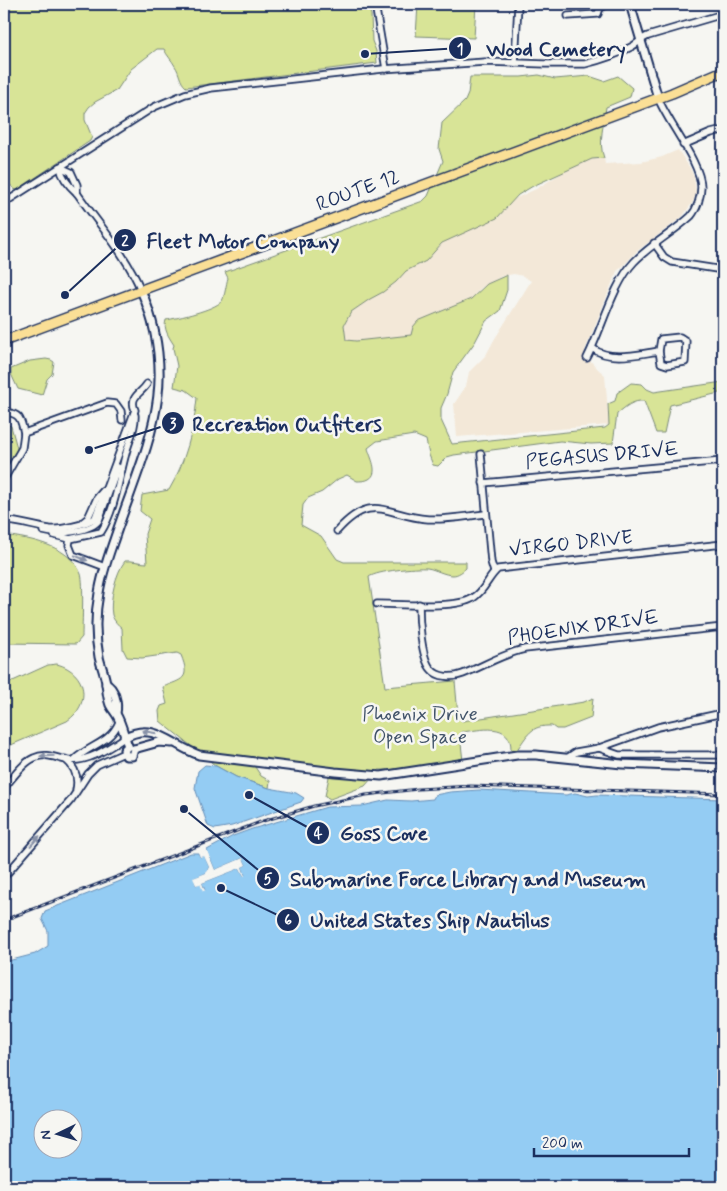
<svg xmlns="http://www.w3.org/2000/svg" width="727" height="1191" viewBox="0 0 727 1191" font-family="Mynerve,sans-serif">
	<style>
		.built { fill: #f3e8d8 }
		.green { fill: #d8e497; stroke: #7a8a7a }
		.water { fill: #94ccf3; stroke: #648db7; fill-rule: evenodd }
		.pier { fill: #f6f6f2; fill-rule: evenodd }
		.lines { fill: none; stroke-linecap: round; stroke-linejoin: round }
		.minor-casing { stroke: #1b2f5e; stroke-width: 9 }
		.tertiary-casing { stroke: #1b2f5e; stroke-width: 11 }
		.trunk-casing { stroke: #1b2f5e; stroke-width: 12 }
		.minor { stroke: #f6f6f2; stroke-width: 5.5 }
		.tertiary { stroke: #f6f6f2; stroke-width: 7 }
		.trunk { stroke: #fadf96; stroke-width: 9 }
		.rail-casing { stroke: #1b2f5e; stroke-width: 3 }
		.rail { stroke: #f6f6f2; stroke-width: 1; stroke-dasharray: 4; stroke-linecap: butt }
		.oneway { fill: #8892a8 }
		.labels { text-anchor: middle; dominant-baseline: central; stroke-width: 5; stroke-linejoin: round; paint-order: stroke }
		.street-label { font-size: 20px; fill: #1b2f5e; stroke: #f6f6f2 }
		.park-label { font-size: 20px; fill: #415369; stroke: #f6f6f2 }
		.leader { fill: none; stroke: #1b2f5e; stroke-width: 2 }
		.callout-dot { fill: #1b2f5e; stroke: #f6f6f2; stroke-width: 2 }
		.mark-label { font-size: 15px; text-anchor: middle; font-weight: bold; fill: #fff }
		.callout-label { font-size: 21px; text-anchor: middle; font-weight: bold; fill: #1b2f5e; stroke: #f6f6f2; stroke-width: 5; stroke-linejoin: round; paint-order: stroke }
	</style>
	<rect width="100%" height="100%" fill="#f6f6f2"/>
	<filter id="ink" filterUnits="userSpaceOnUse"><feTurbulence type="fractalNoise" baseFrequency=".02" numOctaves="2"/><feDisplacementMap in="SourceGraphic" scale="10" xChannelSelector="R" yChannelSelector="G"/><feConvolveMatrix kernelMatrix="1 2 1 2 8 2 1 2 1" color-interpolation-filters="sRGB"/></filter>
	<g filter="url(#ink)">
		<!-- built -->
		<polygon class="built" points="678,150 690,168 694,177 696,193 693,202 682,217 637,251 622,267 617,271 585,350 585,355 598,369 605,375 609,425 457,437 454,404 466,386 469,372 486,355 494,340 531,281 523,276 514,274 502,276 481,288 471,299 418,321 411,335 356,341 346,341 344,325 351,312 370,299 383,292 396,282 406,271 426,261 442,243 497,217 514,199 536,189 565,171 592,159 604,158 605,164 641,162 662,157"/>
		<!-- green -->
		<g class="green">
			<path d="M4,4H367L371,15L372,41L376,51L377,63L186,87C179,81 180,73 175,66C172,60 167,56 164,49H157L131,69L117,90L95,102L89,107L85,113V120L92,137L90,141L17,190L14,189L7,181H4Z"/>
			<polygon points="418,4 476,4 474,38 416,36"/>
			<path d="M539,75L555,79L589,76L604,81L618,76L632,88L630,97L606,107C604,123 598,143 604,158L592,159L533,186L518,195L497,218L442,243L426,261L406,271L396,282L383,292L370,299L351,312L344,325L346,340L356,341L411,335L413,327L418,321L471,299L487,284L507,275V290L500,311L486,321L475,342L453,372L447,394L441,408V420L452,444L605,428L609,425L608,404L615,401L617,393L631,383L642,384L647,389L654,392L723,382V392L670,405L664,433H656L644,401C633,400 625,407 617,414L613,443L591,444L560,441L454,455L447,457L438,466L433,465L429,455L426,440L414,435L377,441L368,448C370,457 380,473 369,479C366,481 360,481 357,481L347,475L338,479L322,492L308,498L303,505L301,525L321,536L337,559L344,562H466V568C463,571 458,575 453,575C444,575 435,569 427,568C416,567 377,571 369,577L385,687L455,681L458,715L462,721L584,702L593,698L591,718L563,729H556L552,726C530,725 528,735 516,751H513L511,750C512,721 480,730 462,732L460,735L463,761L389,770H379L365,786L330,799L325,796L329,777L320,768L261,760L255,767L261,776L270,781L269,788L236,777L216,766L160,721L159,711L161,706L167,704L163,687C182,679 191,680 181,655L177,653L142,658L127,657L123,649L122,628C118,625 114,621 112,615C109,601 116,572 125,561C133,560 139,563 147,563L145,534L150,519L140,511L142,495L169,490C185,463 194,429 197,398L186,390L174,387L177,366L173,348L174,345C169,337 163,329 166,320C178,318 214,310 222,301C225,296 226,284 228,278L225,272L423,201L428,196L443,161L439,149L442,123L465,101L468,94L470,77H521Z"/>
			<polygon points="46,359 51,360 54,362 52,374 47,379 42,395 18,389 11,374 11,369 30,361"/>
			<polygon points="4,423 11,426 17,448 16,451 4,468"/>
			<path d="M11,536C36,540 70,547 81,574C84,582 82,625 82,637L76,644L4,643V539Z"/>
			<path d="M57,664C87,672 92,704 67,721L4,748V685L48,665Z"/>
		</g>
		<!-- water -->
		<g class="water">
			<polygon points="205,765 216,766 236,777 269,788 296,793 304,798 301,802 232,826 215,829 208,826 195,788 198,771"/>
			<path d="M479,790L566,795L575,793L588,796L597,795L723,799V1187H4V962L35,954L48,946V931L42,919L45,911L191,853H198L200,857L204,855L209,867L206,873L194,878L196,885L200,883L204,891L205,890L202,883L240,868L244,876L245,875L242,867L246,865L243,858L215,870L207,850L233,836L252,829L327,807L362,806L388,800L411,801L433,799L435,795L450,792ZM42,1118H72V1148H42Z"/>
		</g>
		<!-- pier -->
		<path class="pier" d="M206,848L215,870L243,858L246,865L242,867L245,876H244L240,868L202,883L205,891H203L200,884L196,885L193,878L206,873L209,867L204,856L200,857L198,852L200,851L201,854L206,853L204,850ZM242,862L243,864L240,865L198,882L197,879L208,875L211,868L215,872Z"/>
		<g class="lines">
			<!-- minor casing -->
			<g class="minor-casing">
				<g id="minor">
					<polyline points="375,4 386,69"/>
					<polyline points="568,16 598,14 600,8 609,4"/>
					<polyline points="515,63 518,4"/>
					<polyline points="683,145 711,133 723,130"/>
					<path d="M60,167C62,178 69,186 77,193C99,225 126,254 141,290"/>
					<polyline points="60,167 71,172 77,185 77,193"/>
					<path d="M4,203L154,107L185,94L211,88L383,69L485,62L545,64H585C601,60 616,55 631,47C637,44 641,39 648,36L723,14"/>
					<polyline points="654,243 664,257 672,262 723,270"/>
					<polygon points="680,337 686,341 685,362 667,365 661,363 659,351 661,339"/>
					<path d="M592,348C610,362 638,354 659,351"/>
					<path d="M587,358C602,329 613,284 634,262C651,244 674,232 691,216C697,209 701,197 701,187C701,163 668,123 658,98"/>
					<path d="M4,412C20,413 21,419 24,433"/>
					<polyline points="481,454 491,562 494,572"/>
					<polyline points="4,479 22,448 24,433 107,403 116,404 121,411 122,420"/>
					<polyline points="483,483 723,461"/>
					<path d="M4,521C20,521 34,527 50,529C60,530 88,524 95,518L135,410C129,396 141,394 147,384"/>
					<polyline points="83,522 88,518 97,498 103,491"/>
					<path d="M43,531C57,535 91,532 99,520L118,467"/>
					<path d="M337,531C373,491 385,516 428,519C447,520 467,516 486,514"/>
					<path d="M54,535L70,539L101,532C115,510 119,478 126,453C129,441 136,428 135,415"/>
					<polyline points="70,539 69,545 73,555 105,567"/>
					<path d="M377,604C399,604 456,609 473,598C485,591 488,577 498,569L723,544"/>
					<path d="M419,604C419,619 421,658 431,669C438,678 453,678 463,674C484,666 502,654 525,649L723,627"/>
					<polyline points="599,748 619,755 723,755"/>
					<polyline points="567,758 576,752 599,748 658,727 723,713"/>
					<path d="M65,759C75,767 79,777 76,790"/>
					<path d="M75,759C92,744 110,743 119,722"/>
					<path d="M4,788C12,779 22,763 34,758C46,752 55,758 67,760C87,763 109,748 124,738"/>
					<polyline points="4,877 71,800 88,774 97,765 124,753"/>
				</g>
			</g>
			<!-- tertiary casing -->
			<g class="tertiary-casing">
				<g id="tertiary">
					<polyline points="630,4 658,98"/>
					<path d="M106,684C115,688 118,704 116,713"/>
					<path d="M124,738C154,720 172,746 199,755L335,772L381,776L517,755H536L622,764L723,768"/>
					<path d="M128,746C124,736 122,723 116,714C114,711 112,709 110,705C107,697 107,691 106,683C105,675 101,666 99,657C95,636 95,614 99,593C102,572 110,552 117,531C147,444 181,383 141,290"/>
					<polyline points="128,746 124,750 126,756 132,756 134,749"/>
					<polyline points="134,749 159,742 172,743"/>
				</g>
			</g>
			<!-- trunk casing -->
			<g class="trunk-casing">
				<polyline id="trunk" points="4,341 672,93 723,71"/>
			</g>
			<!-- minor -->
			<use href="#minor" class="minor"/>
			<!-- tertiary -->
			<use href="#tertiary" class="tertiary"/>
			<!-- trunk -->
			<use href="#trunk" class="trunk"/>
			<!-- rail casing -->
			<g class="rail-casing">
				<polyline id="rail" points="4,920 263,821 314,806 366,795 418,789 471,786 723,794"/>
			</g>
			<!-- rail -->
			<use href="#rail" class="rail"/>
		</g>
		<!-- one-way arrows -->
		<defs><path id="oneway-solid" d="M-6-.8H1V-3.2L6.5 0L1 3.2V.8H-6Z" transform="scale(1.25)"/></defs>
		<g class="oneway">
			<use href="#oneway-solid" transform="translate(81 558) rotate(22)"/>
			<use href="#oneway-solid" transform="translate(149 732) rotate(-171)"/>
			<use href="#oneway-solid" transform="translate(47 756) rotate(178)"/>
			<use href="#oneway-solid" transform="translate(35 841) rotate(-48)"/>
		</g>
	</g>
	<g class="labels">
		<!-- street labels -->
		<g class="street-label">
			<text transform="translate(358 191) rotate(-20)">ROUTE 12</text>
			<text transform="translate(602 456) rotate(-5)">PEGASUS DRIVE</text>
			<text transform="translate(571 544) rotate(-6)">VIRGO DRIVE</text>
			<text transform="translate(583 628) rotate(-8)">PHOENIX DRIVE</text>
		</g>
		<!-- park labels -->
		<g class="park-label">
			<text x="420" y="714">Phoenix Drive<tspan x="420" dy="23">Open Space</tspan></text>
		</g>
	</g>
	<!-- callouts -->
	<path class="leader" d="M365 54L460 48M65 295L125 240M89 450L173 423M249 795L318 833M184 809L268 878M221 888L288 920"/>
	<g class="callout-dot">
		<circle cx="365" cy="54" r="5"/>
		<circle cx="65" cy="295" r="5"/>
		<circle cx="89" cy="450" r="5"/>
		<circle cx="249" cy="795" r="5"/>
		<circle cx="184" cy="809" r="5"/>
		<circle cx="221" cy="888" r="5"/>
		<circle cx="460" cy="48" r="12"/>
		<circle cx="125" cy="240" r="12"/>
		<circle cx="173" cy="423" r="12"/>
		<circle cx="318" cy="833" r="12"/>
		<circle cx="268" cy="878" r="12"/>
		<circle cx="288" cy="920" r="12"/>
	</g>
	<g class="mark-label">
		<text x="460" y="54">1</text>
		<text x="125" y="246">2</text>
		<text x="173" y="429">3</text>
		<text x="318" y="838">4</text>
		<text x="268" y="884">5</text>
		<text x="288" y="925">6</text>
	</g>
	<g class="callout-label">
		<text x="556" y="56">Wood Cemetery</text>
		<text x="243" y="248">Fleet Motor Company</text>
		<text x="287" y="431">Recreation Outfiters</text>
		<text x="384" y="840">Goss Cove</text>
		<text x="468" y="886">Submarine Force Library and Museum</text>
		<text x="430" y="927">United States Ship Nautilus</text>
	</g>
	<!-- margin -->
	<rect width="727" height="1191" fill="none" stroke="#f6f6f2" stroke-width="20"/>
	<rect x="10" y="10" width="707" height="1171" fill="none" stroke="#1b2f5e" stroke-width="2" filter="url(#ink)"/>
	<!-- north arrow -->
	<g transform="translate(58 1134) rotate(265)"><circle r="24" fill="#f6f6f2" stroke="#9ea6b7"/>
	<path d="M0-4L9 19L0 12L-9 19Z" fill="#1b2f5e"/>
	<text y="-8" font-size="14" font-weight="bold" text-anchor="middle" fill="#1b2f5e">N</text>
	</g>
	<!-- scale -->
	<path d="M534 1148v8h155v-8" fill="none" stroke="#1b2f5e" stroke-width="2.5"/>
	<text x="542" y="1148" font-size="15" fill="#1b2f5e" stroke="#f6f6f2" stroke-width="4" paint-order="stroke">200 m</text>
</svg>
